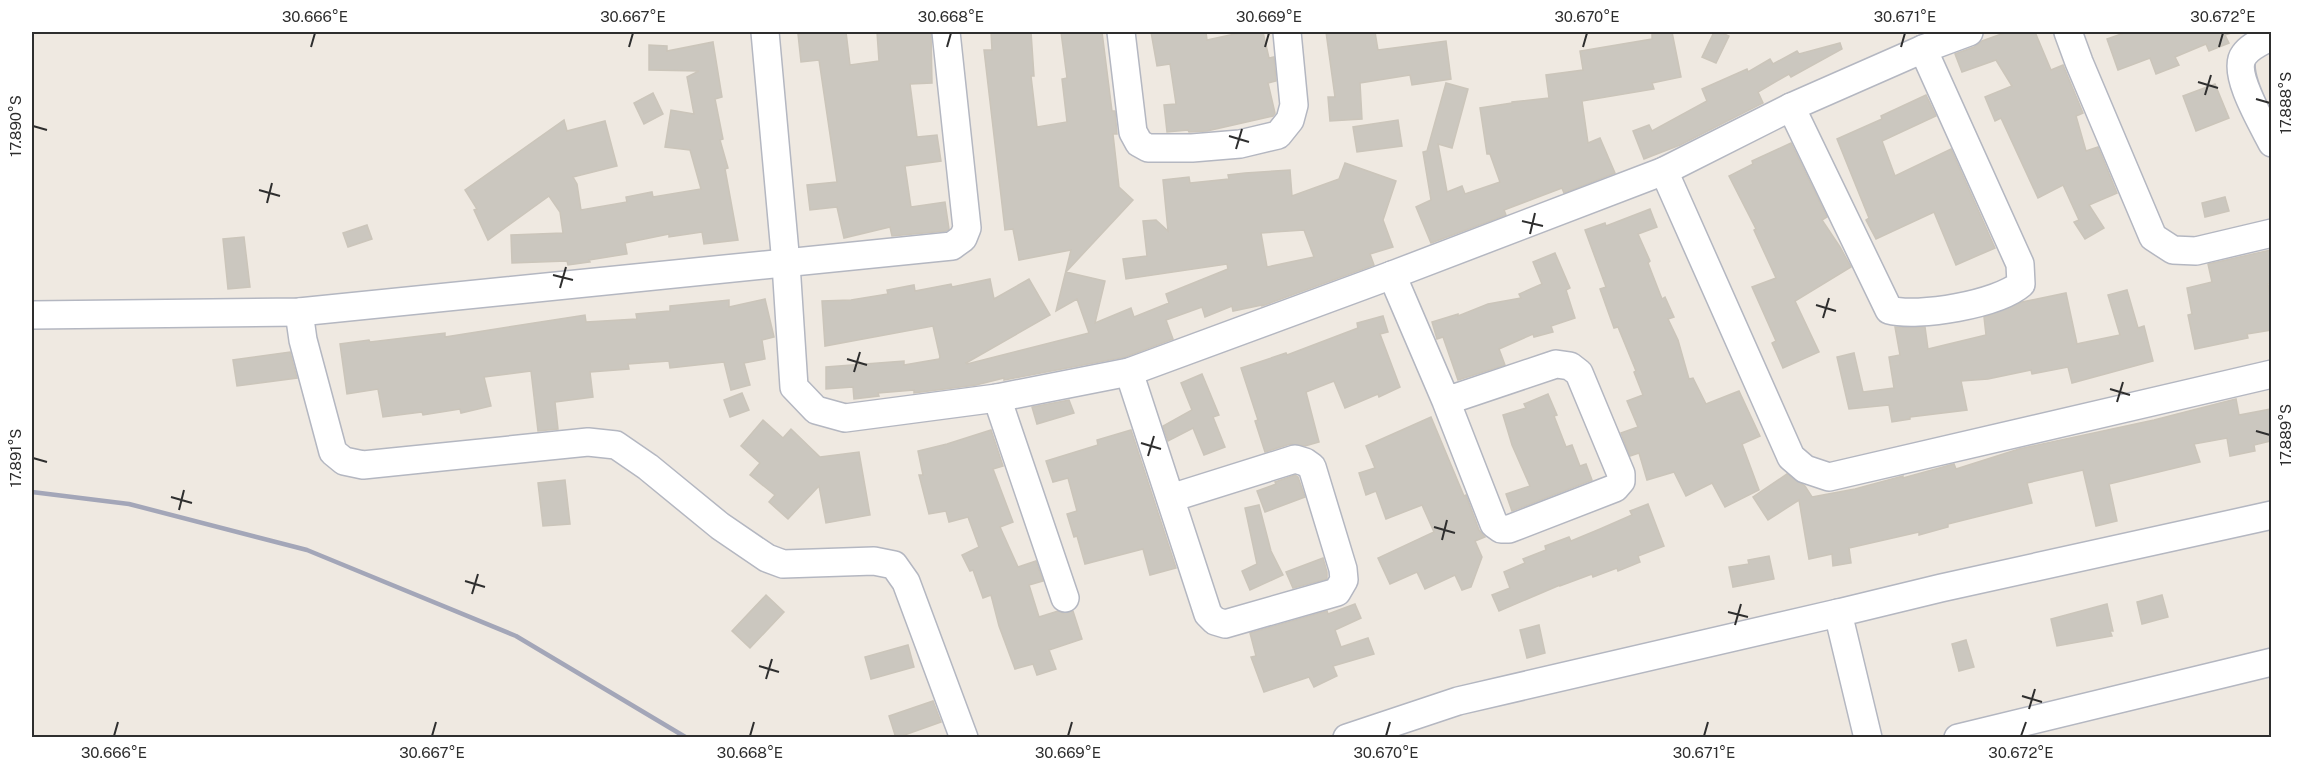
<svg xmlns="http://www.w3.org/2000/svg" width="2303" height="769" viewBox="0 0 2303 769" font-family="'Public Sans',sans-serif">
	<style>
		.building { fill: #cbc7bf; stroke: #cbc5ba; stroke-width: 1.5; fill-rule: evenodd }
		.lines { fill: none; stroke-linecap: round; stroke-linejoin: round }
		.minor-casing { stroke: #b4b7c1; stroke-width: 30 }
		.minor { stroke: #fff; stroke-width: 27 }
		.rail { stroke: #a3a6b8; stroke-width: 4.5 }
		.ticks { fill: none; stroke: #2e2e2e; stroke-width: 2 }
		.neatline { fill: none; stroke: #2e2e2e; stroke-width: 2 }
		.ticks-label { font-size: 15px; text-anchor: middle; fill: #2e2e2e }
	</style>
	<rect width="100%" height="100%" fill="#efe9e1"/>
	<!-- building -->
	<g class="building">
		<polygon points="818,32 846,32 850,65 879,61 877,32 931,32 932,83 910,84 917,137 937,135 941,161 905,166 911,207 945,202 949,229 946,231 892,236 890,227 844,238 837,207 810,210 807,185 837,182 819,60 801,62 798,34"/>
		<path d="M991,32H1031L1034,76H1031L1037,127L1067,122L1062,79L1067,78L1061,32H1102L1112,111H1115L1117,134H1113L1119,187L1133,200L1066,272L1105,281L1095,323L1131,308L1134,317L1169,303L1166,294L1228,269L1227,264L1126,279L1123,259L1147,256L1143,221L1156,220L1168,231L1163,180L1189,177L1190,183L1229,179L1228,175L1245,173L1290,170L1292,196L1339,179L1345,163L1396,181L1383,220L1393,247L1370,254L1374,265L1262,306V305L1233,311L1232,306L1205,317L1202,307L1166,320L1173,339L1125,357L1004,380V378L976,385L914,393V390L878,393L879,396L854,399L853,387L826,389V367L904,361V365L939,359L940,357L933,326L825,346L822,301L851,300L888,294L887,290L914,285L915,291L951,284L952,287L990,279L994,299L1029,279L1050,315L966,363L967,364L1089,333L1077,299L1056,311L1071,250L1019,260L1013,229L1005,230L984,50H992ZM1304,230L1314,257L1267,267L1261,233Z"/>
		<polygon points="1151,32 1206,32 1207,40 1244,32 1263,32 1269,58 1274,57 1276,81 1268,83 1275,113 1273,116 1207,131 1189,132 1188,130 1167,132 1164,105 1176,104 1170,64 1157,66"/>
		<polygon points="1326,32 1375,32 1378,50 1446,41 1451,79 1412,85 1410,75 1360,83 1362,119 1330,121 1328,97 1335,97"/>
		<polygon points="1672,32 1681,77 1652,83 1654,89 1582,101 1588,143 1600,138 1615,173 1564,193 1562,188 1504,210 1506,215 1431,243 1416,207 1431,200 1423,152 1427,151 1446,83 1468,89 1452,148 1438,144 1447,192 1462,186 1465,194 1500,182 1490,154 1487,154 1480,108 1512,103 1512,102 1549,98 1546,75 1583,70 1580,51 1652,39 1652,34"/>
		<polygon points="1714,32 1720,32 1729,36 1716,63 1702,57"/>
		<polygon points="2007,32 2035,32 2051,70 2063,65 2083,113 2076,116 2086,151 2098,147 2117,193 2089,205 2104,228 2085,239 2074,222 2079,220 2063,185 2038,198 2001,118 1995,121 1985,97 2012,86 1996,60 1962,72 1955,54 1974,47 1982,41"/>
		<polygon points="2127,32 2234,32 2225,35 2229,43 2209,51 2206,44 2175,57 2179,65 2156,74 2150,58 2118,70 2107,39"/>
		<polygon points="713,42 722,97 715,99 723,139 720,140 728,168 725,169 738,240 704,244 702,232 669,237 669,234 625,243 627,254 589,260 590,262 568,265 567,261 512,263 511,235 563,233 560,212 549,196 488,240 474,210 477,209 465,190 564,120 567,131 605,121 617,166 573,177 577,184 581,210 627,202 626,197 652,192 653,197 701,189 690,150 665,147 671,110 694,114 687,77 699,71 649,70 649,45 667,46 667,51"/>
		<polygon points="1840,43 1842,49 1791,77 1789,74 1758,92 1763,103 1680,145 1644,159 1633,131 1649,125 1652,131 1707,101 1702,89 1747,69 1748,72 1770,59 1773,64 1797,51 1799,54"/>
		<polygon points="2215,84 2229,118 2196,131 2183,96"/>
		<polygon points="653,93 663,114 644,124 634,103"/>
		<polygon points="1926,95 1936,116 1882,141 1895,176 1951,149 1995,248 1956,265 1934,212 1876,239 1866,220 1869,218 1837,139 1882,119 1881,116"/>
		<polygon points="1398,120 1402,146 1357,152 1353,127"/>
		<polygon points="1791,143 1827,217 1822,220 1840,247 1851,267 1795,301 1819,352 1783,368 1772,343 1776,341 1752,287 1776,278 1754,230 1756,229 1729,176 1753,164 1752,161"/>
		<polygon points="2225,197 2229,211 2205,217 2202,203"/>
		<polygon points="1650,209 1657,227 1638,234 1650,261 1648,263 1662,299 1665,297 1674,317 1668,319 1678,340 1689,379 1693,378 1706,404 1739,391 1760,436 1742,444 1759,490 1725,507 1712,483 1686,496 1674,472 1647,480 1639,453 1630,456 1621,433 1638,427 1627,401 1643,395 1634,372 1636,371 1618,327 1614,328 1600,289 1606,287 1585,230 1605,223 1606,226"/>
		<polygon points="367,225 372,239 348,247 343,233"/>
		<polygon points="244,237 250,287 228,289 223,239"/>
		<polygon points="2271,250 2271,283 2268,284 2271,302 2271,330 2247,334 2248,338 2195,349 2188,315 2192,314 2187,288 2212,282 2208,264"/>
		<polygon points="1555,253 1570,288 1566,290 1575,318 1551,326 1553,332 1534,337 1533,334 1499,349 1505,365 1458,380 1443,337 1437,339 1432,322 1458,314 1458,316 1488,304 1521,298 1519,294 1542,284 1533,262"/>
		<polygon points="2127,290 2138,328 2144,326 2153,361 2072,383 2068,367 2032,374 2031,370 1988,379 1961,381 1967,410 1910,417 1910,419 1892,422 1889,405 1849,409 1837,357 1854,353 1863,392 1894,388 1889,357 1900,355 1895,327 1925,327 1928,349 1986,335 1984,317 2022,302 2066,293 2077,344 2081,343 2120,335 2108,295"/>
		<polygon points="765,299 774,337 762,340 765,359 744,363 750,385 731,390 724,362 670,368 669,361 628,364 629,369 590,372 593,397 555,402 558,429 538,431 531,371 484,377 491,406 461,413 460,409 423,415 422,412 383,417 378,389 347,394 340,344 369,340 370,342 445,333 445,337 585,315 586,322 637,319 636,314 670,311 670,306 729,300 729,307"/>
		<polygon points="1383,316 1388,332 1380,334 1400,387 1379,397 1378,394 1345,408 1334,381 1306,392 1319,442 1305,446 1290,444 1265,452 1255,421 1258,420 1241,368 1286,353 1287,355 1358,328 1357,323"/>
		<polygon points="290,352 297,378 237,386 233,360"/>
		<polygon points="1202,374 1219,415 1213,417 1225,447 1204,455 1193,428 1168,441 1163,426 1192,410 1181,383"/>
		<polygon points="742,393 749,410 730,417 724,400"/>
		<polygon points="1548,394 1557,415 1554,416 1566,447 1572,445 1580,466 1586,464 1592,480 1512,511 1506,494 1530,486 1512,445 1503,415 1526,408 1524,404"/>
		<polygon points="2236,399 2239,415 2271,409 2271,441 2254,445 2255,451 2230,456 2227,438 2194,444 2200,462 2109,484 2117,521 2096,526 2083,470 2027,483 2032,503 1948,524 1948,527 1919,535 1919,532 1849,548 1851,563 1833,566 1832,554 1809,559 1799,500 1768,520 1753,497 1787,474 1805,486 1812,497 1855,489 1903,476 1903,478 1954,464 1956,469 2019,449 2154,420"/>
		<polygon points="1069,400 1074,413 1037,424 1032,407"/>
		<polygon points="1431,417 1464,496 1466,495 1479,530 1485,537 1475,541 1482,557 1471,587 1462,590 1455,575 1425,589 1417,572 1390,584 1378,558 1434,532 1422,505 1386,519 1376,491 1366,495 1359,473 1375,468 1366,446"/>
		<polygon points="763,420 783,438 791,429 820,457 859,452 870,515 826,523 819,486 788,519 769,502 775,495 750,475 760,463 741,446"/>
		<polygon points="991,430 1003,466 993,469 1013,522 1000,527 1018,567 1036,561 1043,581 1029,585 1039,617 1058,611 1063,613 1073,611 1082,639 1049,650 1056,669 1037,675 1033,664 1015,669 999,626 991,595 983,598 973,570 970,571 962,555 979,547 968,517 949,522 946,511 929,514 919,475 923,475 918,451 947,444"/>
		<polygon points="1131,430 1176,568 1150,575 1143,549 1085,564 1077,536 1074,537 1067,514 1077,511 1068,478 1053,482 1046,461 1098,445 1097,440"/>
		<polygon points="1295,475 1298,477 1305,497 1265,512 1257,491 1276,484 1275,482"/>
		<polygon points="565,480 570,524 543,526 538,483"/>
		<polygon points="1648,504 1664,546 1638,556 1640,562 1618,571 1617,568 1593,577 1592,574 1560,586 1560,585 1499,611 1492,595 1510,588 1504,572 1525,563 1523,559 1546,550 1545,546 1569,537 1571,541 1600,529 1632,515 1630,511"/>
		<polygon points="1259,505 1271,551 1283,575 1250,590 1242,571 1257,564 1245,508"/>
		<polygon points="1769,556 1774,579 1733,587 1729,567 1749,564 1748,560"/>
		<polygon points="1323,558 1327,572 1327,579 1293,588 1286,572"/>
		<polygon points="766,595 784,612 750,648 732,631"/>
		<polygon points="2162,595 2168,617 2142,624 2137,602"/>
		<polygon points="1355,604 1361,618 1335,630 1341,647 1368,638 1374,654 1333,666 1337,676 1314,687 1309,677 1264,692 1251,657 1256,656 1250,633 1327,611 1328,614"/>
		<polygon points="2107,604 2113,631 2110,631 2112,636 2057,646 2051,619"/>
		<polygon points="1539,625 1545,653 1527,658 1520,630"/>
		<polygon points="1966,640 1974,667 1959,671 1952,644"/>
		<polygon points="908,645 914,667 871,679 865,657"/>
		<polygon points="933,701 941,722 896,738 889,716"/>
	</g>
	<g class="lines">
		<!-- minor casing -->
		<g class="minor-casing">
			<g id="minor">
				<polyline points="765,32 786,264 794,387 816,410 845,418 997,398 1129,372 1392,275 1664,171 1791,107 1923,49 1969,32"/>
				<polyline points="1121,32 1133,132 1139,143 1148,148 1192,148 1240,144 1278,135 1290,120 1294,105 1287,32"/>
				<polyline points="2068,32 2079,62 2153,237 2173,250 2196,251 2272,233"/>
				<path d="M2272,36C2263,41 2250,46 2244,55C2231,72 2263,125 2272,143"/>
				<path d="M1791,107L1889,310C1918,318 1998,304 2021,284L2020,264L1923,49"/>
				<polyline points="1664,171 1791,457 1805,469 1829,477 2272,374"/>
				<polyline points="1392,275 1446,401 1494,524 1501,529 1509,529 1615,488 1621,481 1621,474 1579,373 1570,366 1556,364 1446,401"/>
				<polyline points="299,312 303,340 333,452 344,461 363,465 588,442 616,445 648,467 720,526 767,558 783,564 874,561 894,565 906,582 964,738"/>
				<polyline points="32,315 299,312 952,246 963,238 967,228 946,32"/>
				<polyline points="1129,372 1208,614 1215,621 1225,624 1337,592 1344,580 1343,569 1312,467 1305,462 1295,459 1171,498"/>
				<polyline points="997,398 1065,598"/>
				<polyline points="1347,738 1458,701 1838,613"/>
				<polyline points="1868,738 1838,613 1941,588 2272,515"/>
				<polyline points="1958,738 2272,662"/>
			</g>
		</g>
		<!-- minor -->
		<use href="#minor" class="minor"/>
		<!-- rail -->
		<polyline class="rail" points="32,492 129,504 307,550 516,636 687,738"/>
	</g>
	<!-- ticks -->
	<path class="ticks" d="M311,47L315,33M629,47L633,33M947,47L951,33M1265,47L1269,33M1583,47L1587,33M1901,47L1905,33M2219,47L2223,33M2198,82L2218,88M2205,95L2211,75M2256,99L2270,103M33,126L47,130M1229,136L1249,142M1236,149L1242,129M259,190L280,196M267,203L272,183M1522,221L1543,226M1530,234L1535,213M553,275L573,280M560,288L566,267M1816,305L1836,311M1823,318L1829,298M847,359L867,365M854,372L860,352M2110,389L2130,395M2117,402L2123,382M2256,431L2270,435M1141,443L1161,449M1148,456L1154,436M33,458L47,462M171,497L192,503M179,510L184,490M1434,527L1455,533M1442,540L1447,520M465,581L485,587M472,594L478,574M1728,612L1748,617M1735,625L1741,604M759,666L779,672M766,679L772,659M2022,696L2042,702M2029,709L2035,689M114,736L118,722M432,736L436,722M750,736L754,722M1068,736L1072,722M1386,736L1390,722M1704,736L1708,722M2021,736L2026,722"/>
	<!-- border -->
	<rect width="2303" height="769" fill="none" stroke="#ffffff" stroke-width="66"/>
	<rect x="33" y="33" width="2237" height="703" class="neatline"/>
	<g class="ticks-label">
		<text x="315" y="22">30.666°E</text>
		<text x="633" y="22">30.667°E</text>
		<text x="951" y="22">30.668°E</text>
		<text x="1269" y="22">30.669°E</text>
		<text x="1587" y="22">30.670°E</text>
		<text x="1905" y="22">30.671°E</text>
		<text x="2223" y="22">30.672°E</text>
		<text transform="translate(2286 103) rotate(-90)" y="5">17.888°S</text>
		<text transform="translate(16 126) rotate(-90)" y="5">17.890°S</text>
		<text transform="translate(2286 435) rotate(-90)" y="5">17.889°S</text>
		<text transform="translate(16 458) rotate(-90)" y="5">17.891°S</text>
		<text x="114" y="758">30.666°E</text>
		<text x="432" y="758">30.667°E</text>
		<text x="750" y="758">30.668°E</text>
		<text x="1068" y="758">30.669°E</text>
		<text x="1386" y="758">30.670°E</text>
		<text x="1704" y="758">30.671°E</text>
		<text x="2021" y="758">30.672°E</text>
	</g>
</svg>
